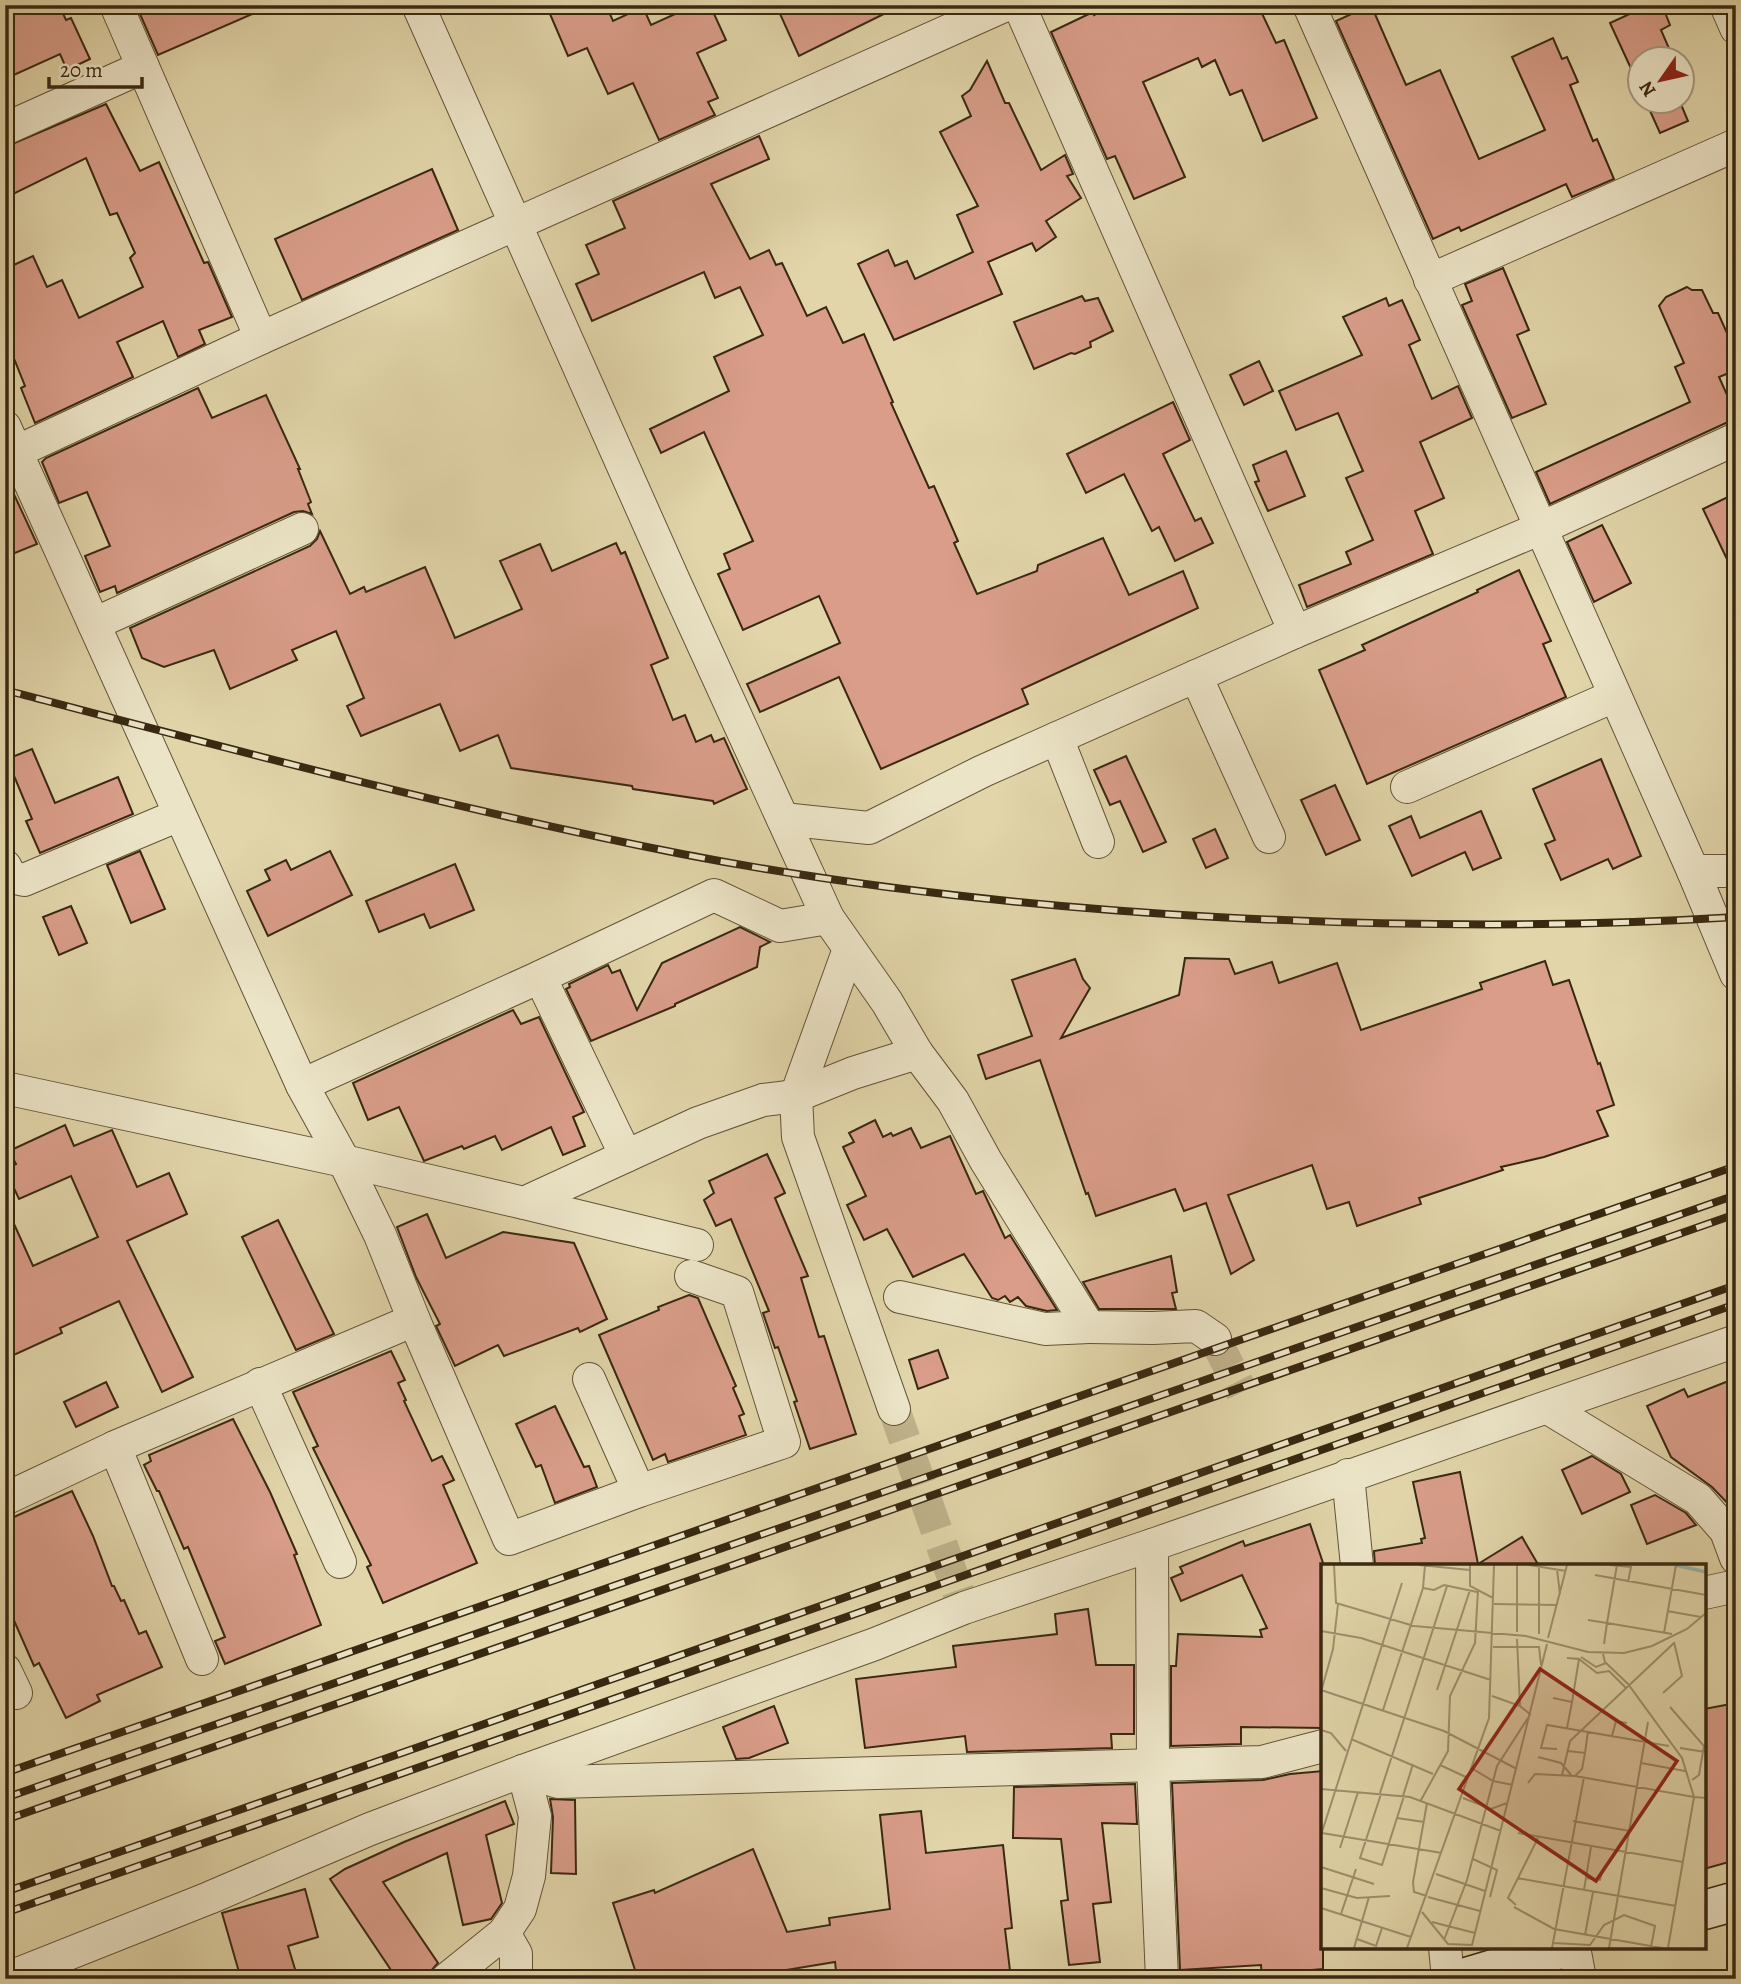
<svg xmlns="http://www.w3.org/2000/svg" width="1741" height="1984" viewBox="0 0 1741 1984" font-family="Alegreya,serif">
	<style>
		.building { fill: #d99d89; stroke: #392811; stroke-width: 2 }
		.lines { fill: none; stroke-linecap: round; stroke-linejoin: round }
		.street-tunnel { stroke: #bfb28b; stroke-width: 32; stroke-dasharray: 32 16; stroke-linecap: butt }
		.street-casing { stroke: #635337; stroke-width: 34 }
		.secondary-casing { stroke: #392811; stroke-width: 41 }
		.street { stroke: #ece4c7; stroke-width: 32 }
		.secondary { stroke: #ece4c7; stroke-width: 38 }
		.rail-casing { stroke: #392811; stroke-width: 8 }
		.rail { stroke: #ece4c7; stroke-width: 5; stroke-dasharray: 16; stroke-linecap: butt }
		.inset-river { fill: none; stroke: #94b8ad; stroke-width: 3.5 }
		.inset-road { fill: none; stroke: #9e906c; stroke-width: 2 }
		.view { fill: #8f2418; fill-opacity: 0.15; stroke: #8f2418; stroke-width: 3.5 }
		.inset-edge { fill: none; stroke: #392811; stroke-width: 3.5 }
	</style>
	<rect width="100%" height="100%" fill="#e1d5a9"/>
	<filter id="stains"><feTurbulence type="fractalNoise" baseFrequency=".00286" numOctaves="4"/><feColorMatrix values="0 0 0 0 .2 0 0 0 0 .09 0 0 0 0 .02 0 0 0 .5 -.17"/></filter>
	<radialGradient id="worn" r=".72"><stop offset=".6" stop-color="#630" stop-opacity="0"/><stop offset="1" stop-color="#630" stop-opacity=".3"/></radialGradient>
	<!-- building -->
	<g class="building">
		<polygon points="5,5 59,5 66,20 71,18 90,59 67,70 60,54 5,79"/>
		<polygon points="136,5 273,5 158,55"/>
		<polygon points="571,5 606,5 613,21 643,7 651,25 695,5 710,5 726,40 697,53 718,98 708,102 715,115 659,140 633,83 608,94 587,48 568,56 550,14"/>
		<polygon points="776,5 902,5 799,56"/>
		<polygon points="1115,5 1258,5 1276,43 1284,40 1317,118 1263,141 1242,90 1230,95 1215,60 1202,67 1198,58 1143,82 1185,177 1134,199 1115,156 1107,159 1051,32 1093,12 1094,15"/>
		<polygon points="1371,5 1406,85 1440,70 1479,159 1545,130 1512,57 1553,38 1562,59 1567,57 1578,82 1570,85 1593,141 1597,139 1614,179 1572,197 1566,184 1461,231 1459,227 1433,239 1336,21"/>
		<polygon points="1649,5 1662,5 1670,25 1661,30 1674,60 1640,60 1640,88 1610,23"/>
		<polygon points="987,61 1005,103 1009,103 1041,170 1065,155 1073,174 1067,176 1081,198 1046,221 1056,237 1036,251 1032,243 988,262 1002,294 894,340 858,264 888,250 895,266 907,261 915,279 973,252 957,215 978,206 940,132 971,116 962,96 970,90"/>
		<polygon points="1646,102 1680,102 1688,121 1660,133"/>
		<polygon points="106,104 140,171 159,162 204,263 208,262 232,317 199,330 205,344 178,357 163,321 117,342 133,377 35,423 21,388 25,386 5,336 5,269 33,256 47,287 62,280 79,318 143,287 130,258 135,253 117,213 110,215 86,158 5,198 5,147"/>
		<polygon points="759,136 769,159 711,184 750,259 769,250 776,265 782,263 807,316 826,307 843,343 864,334 893,402 891,403 929,488 934,486 958,541 954,543 977,594 1037,571 1038,565 1103,538 1129,595 1183,571 1198,608 1022,689 1028,704 881,769 839,677 760,712 747,684 840,643 819,596 743,630 718,574 730,569 724,554 753,541 704,432 661,453 650,429 729,391 714,357 763,335 740,287 715,298 704,272 592,321 576,284 599,274 586,245 625,228 613,201"/>
		<polygon points="432,169 458,230 302,300 275,239"/>
		<polygon points="1503,268 1529,330 1517,335 1546,404 1512,418 1462,305 1472,301 1465,284"/>
		<polygon points="1687,287 1692,290 1702,290 1713,313 1718,313 1736,353 1736,370 1719,377 1736,415 1736,421 1728,422 1550,504 1536,472 1690,402 1675,367 1684,363 1659,306 1666,297"/>
		<polygon points="1082,296 1085,301 1098,298 1113,331 1090,342 1091,347 1075,354 1071,353 1034,369 1014,322"/>
		<polygon points="1386,298 1389,306 1402,300 1420,340 1409,345 1432,399 1458,386 1472,418 1420,442 1444,498 1415,511 1433,554 1307,607 1299,585 1351,564 1346,552 1373,540 1346,478 1363,471 1338,413 1296,430 1279,391 1362,355 1343,317"/>
		<polygon points="1259,361 1273,391 1244,405 1230,375"/>
		<polygon points="198,388 212,418 266,395 300,469 298,469 311,502 308,504 312,514 303,511 294,512 117,593 115,586 100,592 85,556 110,546 87,492 59,503 42,462 46,458"/>
		<polygon points="1173,402 1190,440 1163,454 1195,521 1201,518 1213,543 1175,561 1159,527 1152,531 1124,474 1086,493 1067,454"/>
		<polygon points="1286,451 1305,496 1268,511 1255,482 1259,481 1253,465"/>
		<polygon points="5,475 37,544 5,557"/>
		<polygon points="1736,493 1736,578 1703,509"/>
		<polygon points="1602,525 1631,583 1594,602 1567,542"/>
		<polygon points="320,531 350,594 364,587 366,592 425,567 455,638 522,609 500,561 540,544 552,571 616,543 621,554 625,552 668,658 651,665 673,720 685,715 696,742 711,735 714,742 724,738 747,789 714,804 713,801 633,789 632,786 511,768 498,735 460,751 440,704 361,736 347,706 364,698 336,631 292,650 297,660 230,689 214,650 164,667 142,658 130,628 310,546 317,539"/>
		<polygon points="1519,570 1551,641 1543,644 1566,697 1367,784 1319,670 1365,650 1362,645 1478,592 1477,590"/>
		<polygon points="32,749 55,803 118,777 133,814 40,853 26,821 32,819 7,759"/>
		<polygon points="1126,756 1166,842 1143,852 1120,801 1110,805 1094,770"/>
		<polygon points="1601,759 1641,856 1613,869 1608,859 1561,880 1545,844 1555,840 1533,789"/>
		<polygon points="1335,785 1360,840 1326,855 1301,800"/>
		<polygon points="1481,811 1501,858 1473,870 1465,852 1412,876 1389,826 1411,816 1420,838"/>
		<polygon points="1215,829 1228,858 1206,868 1193,839"/>
		<polygon points="140,851 165,909 131,923 107,865"/>
		<polygon points="330,851 352,895 268,936 247,891 270,880 265,870 286,860 291,870"/>
		<polygon points="455,864 474,910 430,928 424,914 379,932 366,901"/>
		<polygon points="71,906 87,943 59,955 43,917"/>
		<polygon points="740,927 770,942 760,947 757,967 675,1004 675,1006 591,1041 566,989 570,987 569,984 608,965 612,973 620,970 637,1010 662,963"/>
		<polygon points="1185,958 1229,959 1235,974 1272,962 1279,983 1337,963 1361,1030 1482,989 1480,983 1545,961 1553,985 1569,980 1598,1064 1600,1063 1614,1105 1597,1111 1608,1136 1544,1157 1501,1167 1503,1170 1419,1198 1421,1204 1357,1226 1349,1202 1327,1209 1312,1165 1228,1195 1254,1260 1231,1274 1206,1203 1184,1211 1175,1189 1096,1216 1088,1193 1086,1194 1040,1060 986,1079 978,1055 1032,1036 1012,980 1075,959 1083,979 1090,988 1061,1038 1179,995"/>
		<polygon points="513,1010 521,1024 539,1017 584,1112 573,1117 585,1146 563,1155 551,1127 502,1150 495,1136 464,1149 462,1146 424,1161 399,1107 368,1120 353,1083"/>
		<polygon points="875,1120 883,1137 891,1133 893,1136 911,1128 921,1148 950,1136 976,1194 983,1191 1005,1238 1010,1235 1057,1310 1047,1311 1026,1306 1018,1297 1010,1302 1005,1296 998,1300 992,1298 964,1254 913,1277 887,1229 864,1240 847,1205 866,1196 843,1147 854,1142 849,1133"/>
		<polygon points="65,1125 74,1146 112,1130 137,1187 169,1173 187,1214 127,1241 193,1377 162,1392 119,1301 60,1328 62,1333 5,1359 5,1204 33,1266 98,1237 71,1176 19,1199 5,1169 16,1164 9,1151"/>
		<polygon points="767,1154 785,1193 775,1198 808,1276 801,1278 819,1337 824,1336 856,1434 810,1449 794,1402 797,1401 778,1347 775,1348 763,1313 769,1311 731,1219 716,1226 704,1200 714,1193 709,1181"/>
		<polygon points="427,1214 446,1258 503,1232 574,1243 607,1319 580,1332 578,1328 504,1356 498,1345 455,1366 436,1326 440,1324 416,1277 397,1227"/>
		<polygon points="278,1220 334,1334 296,1350 242,1237"/>
		<polygon points="1171,1256 1177,1292 1172,1293 1176,1309 1099,1309 1083,1282"/>
		<polygon points="689,1295 698,1298 736,1386 733,1388 744,1414 739,1416 746,1435 668,1462 665,1454 653,1460 599,1335 659,1310 658,1307"/>
		<polygon points="938,1350 948,1378 918,1389 909,1360"/>
		<polygon points="391,1351 405,1380 398,1383 406,1400 404,1401 432,1461 442,1456 454,1480 443,1485 477,1563 383,1603 367,1567 371,1565 313,1448 318,1446 293,1392"/>
		<polygon points="1736,1378 1736,1512 1712,1487 1671,1457 1647,1406 1684,1389 1688,1397"/>
		<polygon points="106,1382 118,1407 76,1427 64,1402"/>
		<polygon points="555,1406 584,1467 589,1466 597,1487 555,1503 541,1465 536,1467 516,1424"/>
		<polygon points="233,1419 270,1492 297,1554 294,1555 321,1625 225,1664 215,1641 225,1637 188,1547 184,1549 159,1491 157,1491 144,1465 151,1461 149,1455"/>
		<polygon points="1592,1456 1621,1474 1630,1492 1582,1514 1562,1470"/>
		<polygon points="1460,1472 1478,1564 1522,1537 1539,1566 1375,1566 1374,1551 1422,1543 1421,1539 1425,1538 1413,1482"/>
		<polygon points="72,1491 93,1536 112,1586 114,1586 121,1601 124,1600 139,1634 146,1631 162,1667 97,1695 100,1701 66,1718 39,1663 34,1666 5,1600 5,1521"/>
		<polygon points="1655,1495 1686,1513 1696,1525 1647,1544 1631,1505"/>
		<polygon points="1310,1524 1323,1563 1323,1728 1241,1727 1241,1744 1171,1746 1171,1666 1176,1666 1178,1634 1262,1637 1260,1630 1267,1628 1242,1575 1181,1601 1171,1578 1183,1573 1180,1567 1243,1541 1245,1546"/>
		<polygon points="1088,1609 1096,1665 1134,1665 1134,1734 1111,1734 1112,1748 967,1752 965,1736 865,1748 856,1679 956,1667 953,1646 1057,1634 1055,1614"/>
		<polygon points="1736,1703 1736,1860 1704,1869 1704,1709"/>
		<polygon points="774,1706 788,1743 749,1758 736,1759 723,1727"/>
		<polygon points="1323,1771 1323,1969 1313,1970 1313,1973 1303,1975 1262,1978 1261,1965 1180,1970 1172,1783 1263,1780 1290,1774"/>
		<polygon points="1135,1784 1137,1824 1102,1823 1111,1902 1093,1904 1100,1962 1069,1965 1061,1901 1068,1900 1061,1839 1013,1838 1014,1787"/>
		<polygon points="550,1799 575,1800 576,1874 551,1873 553,1817"/>
		<polygon points="505,1801 514,1824 486,1835 502,1903 491,1919 463,1925 447,1853 383,1882 438,1963 430,1972 429,1979 397,1979 330,1879 345,1869 404,1842"/>
		<polygon points="921,1811 926,1853 1003,1845 1012,1928 1005,1929 1011,1979 837,1979 835,1962 780,1971 783,1979 638,1979 613,1903 654,1890 655,1893 753,1849 787,1932 830,1925 829,1918 890,1909 880,1815"/>
		<polygon points="305,1889 318,1937 288,1946 298,1979 241,1979 222,1913"/>
	</g>
	<g class="lines">
		<!-- street-tunnel -->
		<g class="street-tunnel">
			<polyline points="1215,1339 1242,1392"/>
			<polyline points="894,1409 962,1603"/>
		</g>
		<!-- street casing -->
		<g class="street-casing">
			<g id="street">
				<polyline points="116,5 261,338"/>
				<polyline points="418,5 675,583 828,918 887,1002 917,1053 953,1101 986,1161 1089,1327 1153,1328 1196,1326 1215,1339"/>
				<polyline points="1019,5 1295,632"/>
				<polyline points="1309,5 1693,871 1736,974"/>
				<polyline points="1726,5 1736,28"/>
				<polyline points="5,129 143,67"/>
				<polyline points="1430,280 1736,145"/>
				<polyline points="5,427 302,1085 344,1161 380,1235 414,1320 509,1539 639,1491 784,1442 737,1292 691,1276"/>
				<polyline points="5,457 261,338 1006,5"/>
				<polyline points="94,624 302,529"/>
				<polyline points="1196,676 1269,837"/>
				<polyline points="1057,738 1098,842"/>
				<polyline points="1407,787 1614,696"/>
				<polyline points="783,819 869,828 983,771 1295,632 1539,529 1736,439"/>
				<polyline points="5,866 11,877 24,880 179,815"/>
				<polyline points="1693,871 1736,871"/>
				<polyline points="849,949 796,1096 798,1137 894,1409"/>
				<polyline points="540,977 714,895 780,926 828,918"/>
				<polyline points="302,1085 540,977 626,1156"/>
				<polyline points="5,1088 344,1161 524,1203 698,1123 763,1100 796,1096 853,1073 917,1053"/>
				<polyline points="524,1203 697,1245"/>
				<polyline points="900,1297 1045,1329 1089,1327"/>
				<polyline points="589,1379 639,1491"/>
				<polyline points="260,1384 340,1562"/>
				<polyline points="1548,1408 1698,1499 1726,1531 1736,1558"/>
				<polyline points="1348,1475 1357,1566"/>
				<polyline points="5,1499 115,1447"/>
				<polyline points="1152,1545 1153,1767 1162,1979"/>
				<polyline points="1704,1593 1736,1586"/>
				<polyline points="202,1659 115,1447 414,1320"/>
				<polyline points="5,1670 16,1693"/>
				<polyline points="523,1771 558,1782 1262,1762 1323,1746"/>
				<polyline points="504,1933 516,1954 516,1979"/>
				<polyline points="1445,1947 1448,1979"/>
				<polyline points="1574,1947 1580,1979"/>
				<polyline points="5,1979 209,1898 370,1829 523,1771 875,1644 964,1608 1152,1545 1736,1341"/>
				<polyline points="447,1979 504,1933 520,1909 529,1876 535,1816 523,1771"/>
			</g>
		</g>
		<!-- secondary casing -->
		<g class="secondary-casing">
			<g id="secondary">
				<polyline points="1704,1910 1736,1901"/>
				<polyline points="1460,1979 1567,1947"/>
			</g>
		</g>
		<!-- street -->
		<use href="#street" class="street"/>
		<!-- secondary -->
		<use href="#secondary" class="secondary"/>
		<!-- rail casing -->
		<g class="rail-casing">
			<g id="rail">
				<path d="M5,690C230,749 454,809 682,854C858,888 1037,907 1216,917C1389,926 1563,928 1736,917"/>
				<polyline points="5,1773 1736,1166"/>
				<polyline points="5,1798 1736,1195"/>
				<polyline points="5,1820 1736,1214"/>
				<polyline points="5,1892 1736,1285"/>
				<polyline points="5,1913 1736,1304"/>
			</g>
		</g>
		<!-- rail -->
		<use href="#rail" class="rail"/>
	</g>
	<!-- overview -->
	<g transform="translate(1321 1564)">
		<rect width="385" height="385" fill="#e1d5a9"/>
		<path class="inset-river" d="M354,1L385,8"/>
		<path class="inset-road" d="M13,1L15,39L93,62L205,72L267,88L303,89L331,82L366,65L385,49M98,1L149,6M149,1V22L172,34M196,1V68M208,1L245,7M289,1L310,3L307,18M296,1L286,59L351,70M236,5L239,30M274,11L385,31M102,24L113,26L123,21L156,28M173,40L236,41M346,47L380,53M267,56L286,59L283,80M0,67L40,74L170,116M343,69L355,1M218,70V2M227,74L246,1M196,75L199,142L210,151M172,83H218L220,101M260,93L275,103L285,99M246,94L258,95L251,138M258,95L276,109L288,107L305,124M0,126L123,167L196,205M116,126L149,26M0,128L12,85L17,40M342,129L361,112L353,78M171,132L199,142M232,134L251,138L246,164M349,143L383,182L378,211L371,216M62,146L102,24L104,1M0,166L10,169L25,187M291,172L295,157L306,159M30,175L112,210M359,184L384,188M236,185L220,184L226,161L348,182M247,187L264,189L267,167M217,193L240,199L251,212M320,199L364,207M119,201L147,214M152,205L172,217L192,221M241,211L249,177L353,79M254,212L261,205L264,189M207,219L214,210L254,212L373,233L361,194L307,120L284,98L282,90M0,225L89,233L180,267M59,229L126,22M60,230L39,294L61,301L83,232M82,232L92,200M142,234L170,245L186,239M100,236L127,187L129,132L154,79L157,26M76,254L103,258M252,257L309,267M1,269L121,289M197,269L362,298M0,271L81,19M19,284L37,228M152,295L176,306L169,333M0,303L53,320M115,310L164,327M196,314L355,342M265,314L279,316L281,308M0,324L36,334L69,332M263,326L270,283M106,332L93,328L92,318L106,239M107,333L159,347M195,341L187,334L217,274M193,343L233,365L341,384M0,344L90,373M101,348L127,380L151,381L226,80M20,350L35,305M41,357L48,333M111,358L154,369M264,371L272,328M36,375L55,382L61,364M123,376L146,316L176,202L207,154M232,379L269,381L283,361L303,351L334,362L330,383M33,384L41,357M86,384L168,154L173,1M231,384L263,213M288,384L327,158M347,384L373,233L385,234"/>
		<path class="view" d="M219,105L356,197L275,317L138,225Z"/>
		<rect width="385" height="385" class="inset-edge"/>
	</g>
	<!-- margin -->
	<rect width="1741" height="1984" fill="none" stroke="#e1d5a9" stroke-width="28"/>
	<rect x="7" y="7" width="1727" height="1970" fill="none" stroke="#392811" stroke-width="3.5"/>
	<rect x="14" y="14" width="1713" height="1956" fill="none" stroke="#392811" stroke-width="2"/>
	<!-- north arrow -->
	<g transform="translate(1661 80) rotate(236)"><circle r="33" fill="#ece4c7" stroke="#a4997e" stroke-width="2"/>
	<path d="M0-5L12 26L0 18L-12 26Z" fill="#8f2418"/>
	<text y="-10" font-size="19" font-weight="bold" text-anchor="middle" fill="#392811">N</text>
	</g>
	<!-- scale -->
	<path d="M49 77v10h93v-10" fill="none" stroke="#392811" stroke-width="3.5"/>
	<text x="60" y="77" font-size="21" fill="#392811" stroke="#ece4c7" stroke-width="5" paint-order="stroke">20 m</text>
	<rect width="100%" height="100%" filter="url(#stains)"/>
	<rect width="100%" height="100%" fill="url(#worn)"/>
</svg>
